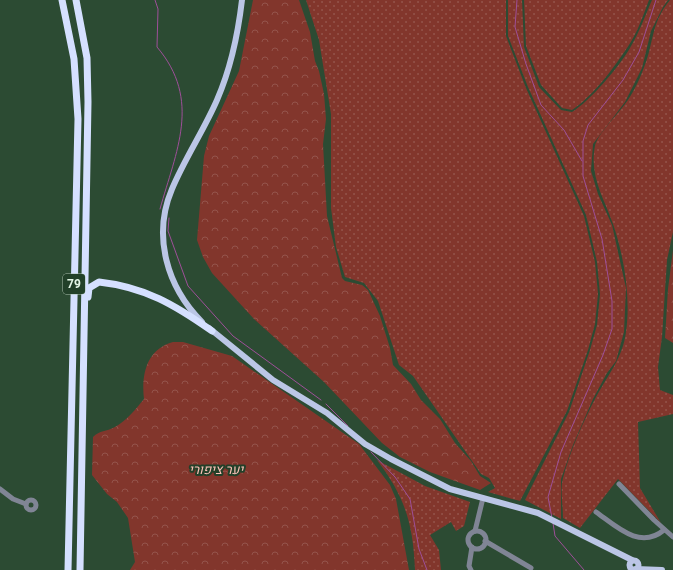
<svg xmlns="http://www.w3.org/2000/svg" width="673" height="570" viewBox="0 0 673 570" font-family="Georgia,Heebo,serif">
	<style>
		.grass { fill: url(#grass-dots) }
		.forest { fill: url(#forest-crowns) }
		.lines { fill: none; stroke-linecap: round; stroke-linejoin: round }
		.stream { stroke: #9e4f99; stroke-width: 1 }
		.minor { stroke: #808595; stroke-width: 5 }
		.major { stroke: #bbc6e6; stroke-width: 6 }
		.highway { stroke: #d5e0ff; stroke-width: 7 }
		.labels { text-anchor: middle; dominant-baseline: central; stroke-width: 4; stroke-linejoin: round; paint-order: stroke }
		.shield { fill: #224029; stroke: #aabfae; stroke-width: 1 }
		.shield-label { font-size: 12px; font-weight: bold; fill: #e4f6e7 }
		.park-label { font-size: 13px; font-style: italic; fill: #fbc1b7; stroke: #224029 }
	</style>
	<defs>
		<pattern id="grass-dots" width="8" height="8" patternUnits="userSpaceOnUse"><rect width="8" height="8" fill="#82362c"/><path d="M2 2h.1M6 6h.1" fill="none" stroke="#94544b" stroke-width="1.8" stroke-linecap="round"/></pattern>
		<pattern id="forest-crowns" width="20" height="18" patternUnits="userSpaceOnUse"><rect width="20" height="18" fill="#82362c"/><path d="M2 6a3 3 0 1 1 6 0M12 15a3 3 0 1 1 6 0" fill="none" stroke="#94544b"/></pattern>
	</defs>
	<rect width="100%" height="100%" fill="#2c4b33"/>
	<!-- grass -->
	<g class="grass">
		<polygon points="306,0 506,0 506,36 526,88 584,216 595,262 598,294 595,324 588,350 567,411 520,501 488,492 495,488 489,478 481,474 413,376 399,365 378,301 364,283 345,277 336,247 331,208 331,114 319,40"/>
		<path d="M508,0H522L524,47L539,87L561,110L572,112C590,101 619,67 630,48C639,33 645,16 652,0H668L663,7L651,31L642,68L625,102L593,144L591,171L598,194L612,225L626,288L624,332L616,361L607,373L593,399L573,445L561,479V519L525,500L569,412L590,350L597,325L600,294L597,262L586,215L528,87L508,36Z"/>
		<path d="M524,0H649C643,16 637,34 627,48C613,69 593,96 572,110L562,108L541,85L526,46Z"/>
		<path d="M670,0H673V232L667,260L662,337L658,367L660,390L673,395V414L638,422L640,488L661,523L618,479L580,528L563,518C563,505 560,490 563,478C570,451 583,422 596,397C608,375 623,357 626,332C631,298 624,256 613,224C604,198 589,176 595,146C597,135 617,115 625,104C632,95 639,81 643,70C654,45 650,24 670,0Z"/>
		<path d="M377,460L425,486L470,502L464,526L456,531L451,522L430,535L439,550L441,570H415C413,523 405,497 377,460Z"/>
	</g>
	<!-- forest -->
	<g class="forest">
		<polygon points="253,0 299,0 310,32 315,61 319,71 324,94 326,119 323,144 327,216 342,278 345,281 362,285 368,290 380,316 390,348 393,365 411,384 421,400 440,419 455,443 471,461 480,476 491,483 480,490 430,472 400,457 382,443 324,382 254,319 212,273 203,257 197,240 204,156 209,136 239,71"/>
		<polygon points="673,250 673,343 665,338 668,289"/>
		<path d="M173,342H183L232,356L359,444L390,485L396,499L409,570H130L135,562L128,518L117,502L107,494L92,475L93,437C100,430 106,432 115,427C126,421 136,409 144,399C141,374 147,349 173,342Z"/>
	</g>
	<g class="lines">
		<!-- stream -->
		<g class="stream">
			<path d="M155,0L158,9L157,47C202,100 176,151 160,209"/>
			<polyline points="517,0 515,27 526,64 541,105 564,130 582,161"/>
			<polyline points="169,218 168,231 188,286 233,336 321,400"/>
			<polyline points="326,404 348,426"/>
			<polyline points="371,452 395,477 410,499 419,549 427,570"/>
			<polyline points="552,518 548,497 561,452 603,355 612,329 612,301 602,239 583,176 583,141 588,125 623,80 639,52 656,0"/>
			<polyline points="553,523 555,536 584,570"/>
		</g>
		<!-- minor -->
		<g class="minor">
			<polyline points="619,484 654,520 673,537"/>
			<polyline points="0,489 13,499 26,504"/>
			<circle cx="31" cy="505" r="5"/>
			<path d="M596,512C617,527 640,550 664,530"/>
			<polyline points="475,531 483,498"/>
			<circle cx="477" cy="540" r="9"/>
			<polyline points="485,541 531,568"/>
			<polyline points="630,567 630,570"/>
			<polyline points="471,570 469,566 472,547"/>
		</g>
		<!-- major -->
		<g class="major">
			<path d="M202,322C167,287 152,236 172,189C185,158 204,130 217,100C231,68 238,34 242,0"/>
			<polyline points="209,328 273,380 327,413 365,444 391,459 450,489 538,513 632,560"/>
			<circle cx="634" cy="565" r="4.5"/>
			<polyline points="636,569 662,570"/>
		</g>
		<!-- highway -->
		<g class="highway">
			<polyline points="62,0 74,59 78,119 68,570"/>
			<polyline points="76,0 87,58 88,102 80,570"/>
			<path d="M88,297L89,288L99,282C145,287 175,305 212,331"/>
		</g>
	</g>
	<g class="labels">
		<!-- shield labels -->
		<rect class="shield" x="63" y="274" width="22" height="20" rx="3"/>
		<g class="shield-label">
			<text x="74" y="284">79</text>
		</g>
		<!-- park labels -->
		<g class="park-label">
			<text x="216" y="469">יער ציפורי</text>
		</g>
	</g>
</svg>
